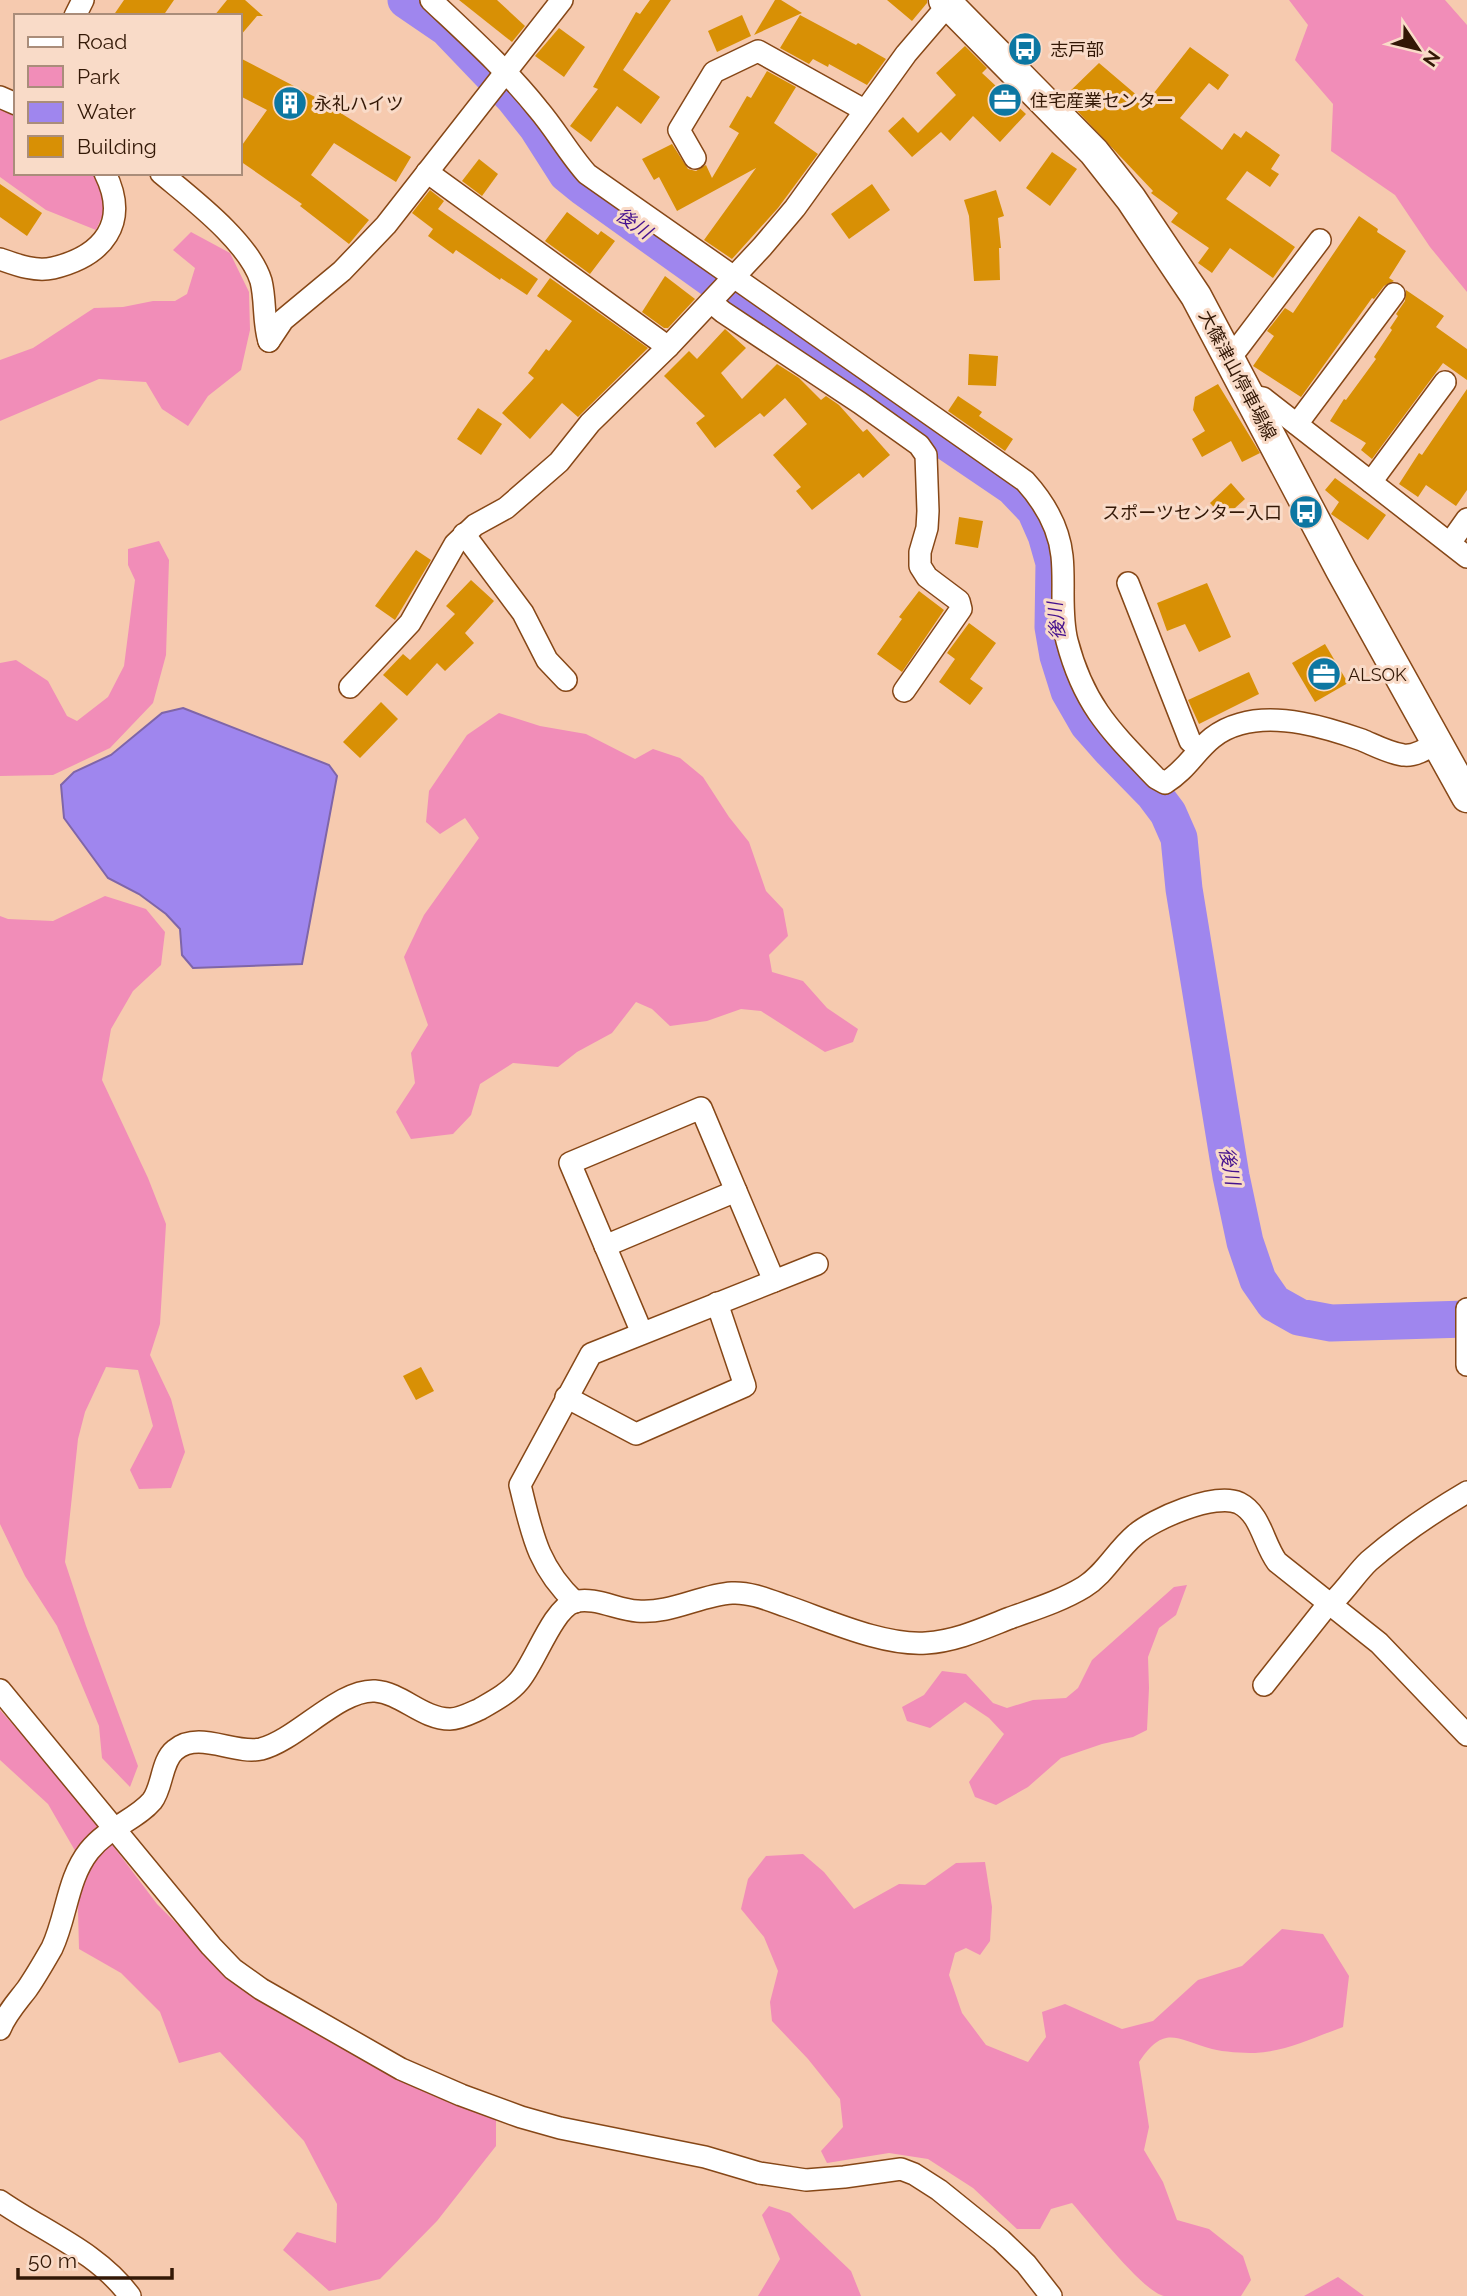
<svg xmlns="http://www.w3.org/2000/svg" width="1467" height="2296" viewBox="0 0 1467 2296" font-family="Raleway,'Noto Sans JP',sans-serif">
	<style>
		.green { fill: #f18db8 }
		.water { fill: #9f86ee; stroke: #7f65a8; stroke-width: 2 }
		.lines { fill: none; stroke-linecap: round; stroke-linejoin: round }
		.river { stroke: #9f86ee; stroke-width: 37 }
		.building { fill: #d89005 }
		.street-casing { stroke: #864717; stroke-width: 24 }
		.secondary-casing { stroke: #864717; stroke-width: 33 }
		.street { stroke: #fff; stroke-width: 21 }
		.secondary { stroke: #fff; stroke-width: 30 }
		.labels { text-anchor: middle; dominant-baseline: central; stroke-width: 6; stroke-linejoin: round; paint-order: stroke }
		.poi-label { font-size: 18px; fill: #331806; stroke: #f9dbc8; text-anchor: start }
		.street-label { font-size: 18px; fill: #331806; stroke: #f9dbc8 }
		.water-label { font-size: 19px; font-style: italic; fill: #45118e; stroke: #f9dbc8 }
	</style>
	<rect width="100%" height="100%" fill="#f6caaf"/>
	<!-- green -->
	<g class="green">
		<polygon points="1289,0 1445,0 1467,25 1467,292 1430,247 1395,195 1331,151 1333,104 1295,60 1308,25"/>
		<polygon points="0,109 16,111 16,173 97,173 108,203 96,230 46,210 0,177"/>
		<polygon points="191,232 230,253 249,292 250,330 241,370 208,396 188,426 162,409 146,382 99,379 0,421 0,360 33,348 94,308 123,307 153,301 175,301 187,294 195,268 173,250"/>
		<polygon points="159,541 169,560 166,655 153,703 110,748 53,775 0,776 0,663 16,660 48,681 67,716 77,721 108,697 124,666 135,580 128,565 128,549"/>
		<polygon points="499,713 540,726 586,734 635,759 653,749 680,758 703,777 729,817 749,842 766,891 783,909 788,936 769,955 772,972 803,981 827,1008 858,1029 853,1042 825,1052 761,1011 741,1009 707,1021 670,1026 652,1009 636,1002 612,1033 577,1052 558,1067 513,1063 480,1084 471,1115 453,1134 411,1139 396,1112 415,1083 411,1053 428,1025 404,957 424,915 479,838 465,818 440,834 426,822 429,791 467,735"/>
		<polygon points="105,896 146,909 165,932 161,965 133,991 111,1029 102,1080 148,1178 166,1224 160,1324 150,1355 171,1399 185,1452 171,1488 139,1489 130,1470 153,1426 138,1370 106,1367 85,1412 78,1439 65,1562 86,1626 138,1766 130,1787 102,1758 99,1726 57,1626 25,1576 0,1524 0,916 8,919 53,921"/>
		<polygon points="1187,1585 1176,1615 1159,1628 1148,1657 1149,1688 1147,1730 1133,1737 1102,1744 1061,1758 1028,1787 996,1805 975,1797 969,1782 1004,1734 989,1718 965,1702 930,1728 907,1721 902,1707 924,1695 942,1671 966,1674 993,1703 1007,1708 1033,1700 1066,1698 1078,1688 1092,1660 1174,1587"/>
		<polygon points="0,1710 71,1790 157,1904 210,1957 496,2118 496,2146 437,2221 380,2279 329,2291 283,2250 297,2232 336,2243 337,2204 304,2141 220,2052 179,2063 160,2012 121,1973 79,1949 78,1910 81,1861 48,1804 0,1760"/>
		<path d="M803,1854L824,1872L854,1909L899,1884L925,1885L956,1863L985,1862L992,1907L990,1941L980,1955L966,1948L955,1953L949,1975L962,2013L986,2045L1028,2062L1046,2037L1042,2012L1065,2004L1122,2029L1153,2021L1198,1980L1242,1966L1282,1929L1323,1934L1349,1976L1343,2027C1315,2037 1284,2052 1255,2053C1242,2053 1224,2052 1212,2049C1175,2039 1165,2024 1139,2062L1149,2127L1144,2150L1163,2182L1177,2220L1209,2229L1243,2256L1251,2280L1241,2296C1221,2296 1183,2296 1164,2296C1143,2292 1089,2222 1072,2203L1051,2209L1040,2229H1017L973,2188L928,2159L889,2153L827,2163L821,2151L843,2127L840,2099L808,2059L772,2021L770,2002L778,1971L764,1937L741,1909L748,1879L766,1856Z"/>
		<polygon points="769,2206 790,2213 851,2271 861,2296 758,2296 780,2259 762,2215"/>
		<polygon points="1338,2277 1364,2296 1304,2296"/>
	</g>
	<!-- water -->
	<polygon class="water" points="183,708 329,765 337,776 302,964 193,968 182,955 180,929 166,914 139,894 108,878 64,818 61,785 74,772 111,755 162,713"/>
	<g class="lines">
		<!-- river -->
		<polyline class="river" points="406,0 447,28 514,98 537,127 567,174 583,187 814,352 1013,487 1035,510 1046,535 1054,563 1053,627 1058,656 1069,691 1088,724 1110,749 1153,793 1168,813 1179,838 1184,889 1231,1176 1245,1242 1258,1280 1274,1303 1299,1317 1331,1323 1467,1319"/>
	</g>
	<!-- building -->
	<g class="building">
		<polygon points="124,0 174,0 163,16 113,16"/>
		<polygon points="227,0 245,0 263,16 257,16 240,36 240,16 214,16"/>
		<polygon points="459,0 497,0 525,26 512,42"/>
		<polygon points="650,0 671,0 623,70 660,97 641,124 617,106 591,142 570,126 598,89 593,87 636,12 640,14"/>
		<polygon points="775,0 781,0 802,13 754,35"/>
		<polygon points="887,0 927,0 927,3 912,21"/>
		<polygon points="742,15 751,36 717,52 708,31"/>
		<polygon points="800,15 856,45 858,43 886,59 867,85 829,64 828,67 813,59 809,64 780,48"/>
		<polygon points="559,28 585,47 564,77 535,56"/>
		<polygon points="965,46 987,68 982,73 1026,114 1000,142 973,116 950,141 941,132 912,157 888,131 903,117 918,133 956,95 936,73"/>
		<polygon points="1190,47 1229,75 1218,90 1209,83 1180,118 1222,150 1234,133 1241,138 1246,131 1280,155 1271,169 1279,174 1270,187 1247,171 1226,199 1295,247 1273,278 1230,248 1212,273 1198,263 1209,248 1171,222 1178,213 1151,193 1153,191 1064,97 1099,63 1146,103"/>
		<polygon points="240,58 340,110 339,112 411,157 396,182 334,143 311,175 369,220 349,244 300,206 302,204 240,161 240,148 267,110 240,96"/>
		<polygon points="767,71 796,87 774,123 818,154 778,208 732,259 704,240 756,168 677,211 659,177 654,180 642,159 672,144 688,169 696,171 706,165 712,178 739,133 729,127 747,96 751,98"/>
		<polygon points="1052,152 1077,169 1050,206 1026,188"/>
		<polygon points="479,159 498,174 482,196 462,181"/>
		<polygon points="0,184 42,213 27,236 0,217"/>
		<polygon points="872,184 890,210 849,239 831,214"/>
		<polygon points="430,190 444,201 438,209 538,279 527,295 501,278 500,280 456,250 453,254 428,236 433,229 412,213"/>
		<polygon points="996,190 1004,216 998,218 1001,248 999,248 1000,280 974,281 969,216 964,200"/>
		<polygon points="567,212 598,235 601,231 615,241 590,274 545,241"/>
		<polygon points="1359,216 1378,229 1377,232 1406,251 1389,278 1394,281 1384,286 1374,299 1372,298 1301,397 1253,366 1274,336 1267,331 1285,308 1293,313"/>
		<polygon points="665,276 695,299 668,328 664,328 642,312"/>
		<polygon points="550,278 648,348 578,417 562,403 530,439 502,413 534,378 528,373 546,349 549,351 572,321 537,296"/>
		<polygon points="1406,290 1444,316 1436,327 1467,349 1467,380 1443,363 1372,459 1361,450 1366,443 1330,421 1344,399 1346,400 1376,359 1374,357 1392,330 1390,328 1398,316 1396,314 1405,301"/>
		<polygon points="725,329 746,348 721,373 742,399 777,364 799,378 821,400 826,396 839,405 863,432 867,429 890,455 863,478 859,473 812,510 796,491 801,487 773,455 807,424 785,398 764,417 760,413 715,448 696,423 705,416 664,376 689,351 697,359"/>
		<polygon points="969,354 998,356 996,386 968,385"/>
		<polygon points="1218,384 1260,453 1242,462 1231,441 1202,457 1192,439 1205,431 1193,410 1195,397"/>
		<polygon points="1467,389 1467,490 1456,506 1426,485 1418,497 1399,484 1419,453 1422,455"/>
		<polygon points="958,396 982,412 979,416 1013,439 1005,451 948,411"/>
		<polygon points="478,408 502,424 481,455 457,439"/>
		<polygon points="1335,478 1386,515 1368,540 1331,514 1339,502 1325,490"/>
		<polygon points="1231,483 1245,499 1224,518 1210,503"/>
		<polygon points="959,517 983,521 978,548 955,544"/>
		<polygon points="416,550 431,560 395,620 375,606"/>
		<polygon points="471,580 494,601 465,633 474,643 445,671 437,663 407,696 383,675 403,654 410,660 455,614 446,606"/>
		<polygon points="1207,583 1231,637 1199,652 1185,624 1167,631 1157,603"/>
		<polygon points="919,591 944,610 902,672 877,654 902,619 899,617"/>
		<polygon points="969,623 996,643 970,679 983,688 970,705 939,682 955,659 947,653"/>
		<polygon points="1325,644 1348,683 1315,702 1292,663"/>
		<polygon points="1249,672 1259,694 1199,724 1188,700"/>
		<polygon points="381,702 398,719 360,758 343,742"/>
		<polygon points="421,1367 434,1391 416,1400 403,1376"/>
	</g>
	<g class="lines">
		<!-- street casing -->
		<g class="street-casing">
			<g id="street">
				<path d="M431,0C468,35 506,69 538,109C556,130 569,154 587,174L1025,481C1044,502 1059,527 1062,556C1065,584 1060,613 1067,641C1084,706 1111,731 1156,778L1165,783C1196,764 1200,735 1240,724C1278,713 1325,727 1362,740C1374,745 1389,753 1403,755C1415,757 1428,748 1438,742"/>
				<polyline points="75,16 83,0"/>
				<polyline points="0,97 16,104"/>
				<polyline points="695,158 679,130 714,72 758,51 864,110"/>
				<polyline points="427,172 668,347"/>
				<path d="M161,173C192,199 249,242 261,281C266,301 263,322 269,341"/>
				<path d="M0,259C17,265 35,272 53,268C103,256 130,223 105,173"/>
				<polyline points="711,302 723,312 860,403 919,445 926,455 928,511 927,528 920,552 920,566 927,577 959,601 961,609 904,691"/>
				<polyline points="269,341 283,320 342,271 386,225 562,0"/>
				<polyline points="1228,356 1238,348 1320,240"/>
				<polyline points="1248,395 1263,398 1467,557"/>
				<polyline points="1297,424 1394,294"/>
				<polyline points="1371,482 1445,382"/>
				<polyline points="464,534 523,613 547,660 566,680"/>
				<polyline points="1450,543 1467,519"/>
				<polyline points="1128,583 1190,741 1199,749"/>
				<polyline points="350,687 410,623 455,544 475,525 506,508 559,462 590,423 668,347 762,247 795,208 906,54 948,5"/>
				<polyline points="605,1246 736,1191"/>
				<polyline points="1467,1309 1467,1365"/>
				<polyline points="642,1333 570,1163 701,1108 774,1281"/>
				<polyline points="566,1397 636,1434 745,1386 717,1303"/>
				<path d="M575,1602C537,1566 532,1533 520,1485L591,1354L817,1264"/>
				<path d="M1264,1685L1325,1608C1339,1600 1355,1574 1369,1561C1399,1535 1433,1512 1467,1492"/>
				<polyline points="0,1690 211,1946 233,1969 261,1989 401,2069 461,2095 521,2117 560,2128 705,2157 759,2173 806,2180 844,2177 901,2169 914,2174 939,2190 1001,2240 1026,2264 1051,2296"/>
				<path d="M0,2029C6,2014 17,2002 27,1989C36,1976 44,1962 52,1948C67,1916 67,1879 89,1851C108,1827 136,1820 152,1801C163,1787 161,1761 175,1750C199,1730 234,1755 261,1749C297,1740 339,1689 375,1691C402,1693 422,1719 450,1719C460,1719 471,1713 480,1709C494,1701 509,1693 519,1681C535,1663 552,1610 574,1602C593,1596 618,1610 637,1611C671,1614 700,1595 732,1593C750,1592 769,1600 786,1606C827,1620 883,1646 926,1643C956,1641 982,1629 1010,1618C1035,1609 1061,1601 1084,1587C1105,1574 1116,1551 1135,1535C1153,1519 1215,1492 1239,1503C1261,1514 1263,1543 1277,1562L1379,1643L1467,1735"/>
				<path d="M0,2201C43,2231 98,2252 130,2296"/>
			</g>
		</g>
		<!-- secondary casing -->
		<g class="secondary-casing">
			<polyline id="secondary" points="944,0 1094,152 1131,199 1196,296 1341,570 1467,797"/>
		</g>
		<!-- street -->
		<use href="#street" class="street"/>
		<!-- secondary -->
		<use href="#secondary" class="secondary"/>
	</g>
	<!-- icons -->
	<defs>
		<g id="bus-disc" transform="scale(1.75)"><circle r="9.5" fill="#0d77a2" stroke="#f9dbc8"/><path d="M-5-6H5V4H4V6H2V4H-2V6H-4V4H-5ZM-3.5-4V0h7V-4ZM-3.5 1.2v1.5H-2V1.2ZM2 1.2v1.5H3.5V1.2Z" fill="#fff"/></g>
		<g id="office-disc" transform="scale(1.75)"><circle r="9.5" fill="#0d77a2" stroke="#f9dbc8"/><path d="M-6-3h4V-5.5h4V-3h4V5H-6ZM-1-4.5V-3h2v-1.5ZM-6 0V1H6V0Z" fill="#fff"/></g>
		<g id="building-disc" transform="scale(1.75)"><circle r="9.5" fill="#0d77a2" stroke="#f9dbc8"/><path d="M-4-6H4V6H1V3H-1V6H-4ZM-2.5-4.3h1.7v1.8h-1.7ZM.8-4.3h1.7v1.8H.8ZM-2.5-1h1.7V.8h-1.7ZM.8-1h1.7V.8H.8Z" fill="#fff"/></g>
	</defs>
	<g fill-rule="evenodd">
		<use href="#bus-disc" x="1025" y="49"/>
		<use href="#office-disc" x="1005" y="100"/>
		<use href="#building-disc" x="290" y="103"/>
		<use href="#bus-disc" x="1306" y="512"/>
		<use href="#office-disc" x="1324" y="674"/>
	</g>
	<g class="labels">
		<!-- poi labels -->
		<g class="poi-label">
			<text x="1050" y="49">志戸部</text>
			<text x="1030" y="100">住宅産業センター</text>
			<text x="314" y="103">永礼ハイツ</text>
			<text x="1282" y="512" text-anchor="end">スポーツセンター入口</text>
			<text x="1348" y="674">ALSOK</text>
		</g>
		<!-- street labels -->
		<g class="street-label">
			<text transform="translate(1238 375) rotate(62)">大篠津山停車場線</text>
		</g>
		<!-- water labels -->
		<g class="water-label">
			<text transform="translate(634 223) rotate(35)">後川</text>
			<text transform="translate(1056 621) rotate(-95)">後川</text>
			<text transform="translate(1230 1166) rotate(79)">後川</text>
		</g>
	</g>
	<!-- legend -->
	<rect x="14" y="14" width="228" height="161" fill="#f9dbc8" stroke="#aa8d7a" stroke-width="2"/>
	<rect x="28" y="37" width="35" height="10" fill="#ffffff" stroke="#aa8d7a" stroke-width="2"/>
	<text x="77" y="49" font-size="21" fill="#331806">Road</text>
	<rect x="28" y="66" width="35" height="21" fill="#f18db8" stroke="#aa8d7a" stroke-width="2"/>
	<text x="77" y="84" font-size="21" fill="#331806">Park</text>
	<rect x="28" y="102" width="35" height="21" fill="#9f86ee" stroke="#aa8d7a" stroke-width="2"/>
	<text x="77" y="119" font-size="21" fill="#331806">Water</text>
	<rect x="28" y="136" width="35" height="21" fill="#d89005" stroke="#aa8d7a" stroke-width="2"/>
	<text x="77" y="154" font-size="21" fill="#331806">Building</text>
	<!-- north arrow -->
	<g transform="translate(1418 49) rotate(125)" stroke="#f9dbc8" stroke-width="5" paint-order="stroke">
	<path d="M0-5L12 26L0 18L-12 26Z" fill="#331806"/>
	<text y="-10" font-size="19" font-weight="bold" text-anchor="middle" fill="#331806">N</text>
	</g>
	<!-- scale -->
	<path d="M18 2268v10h154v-10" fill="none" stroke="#331806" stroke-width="3.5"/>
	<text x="28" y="2268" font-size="21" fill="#331806" stroke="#f9dbc8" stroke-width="5" paint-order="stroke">50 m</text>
</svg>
